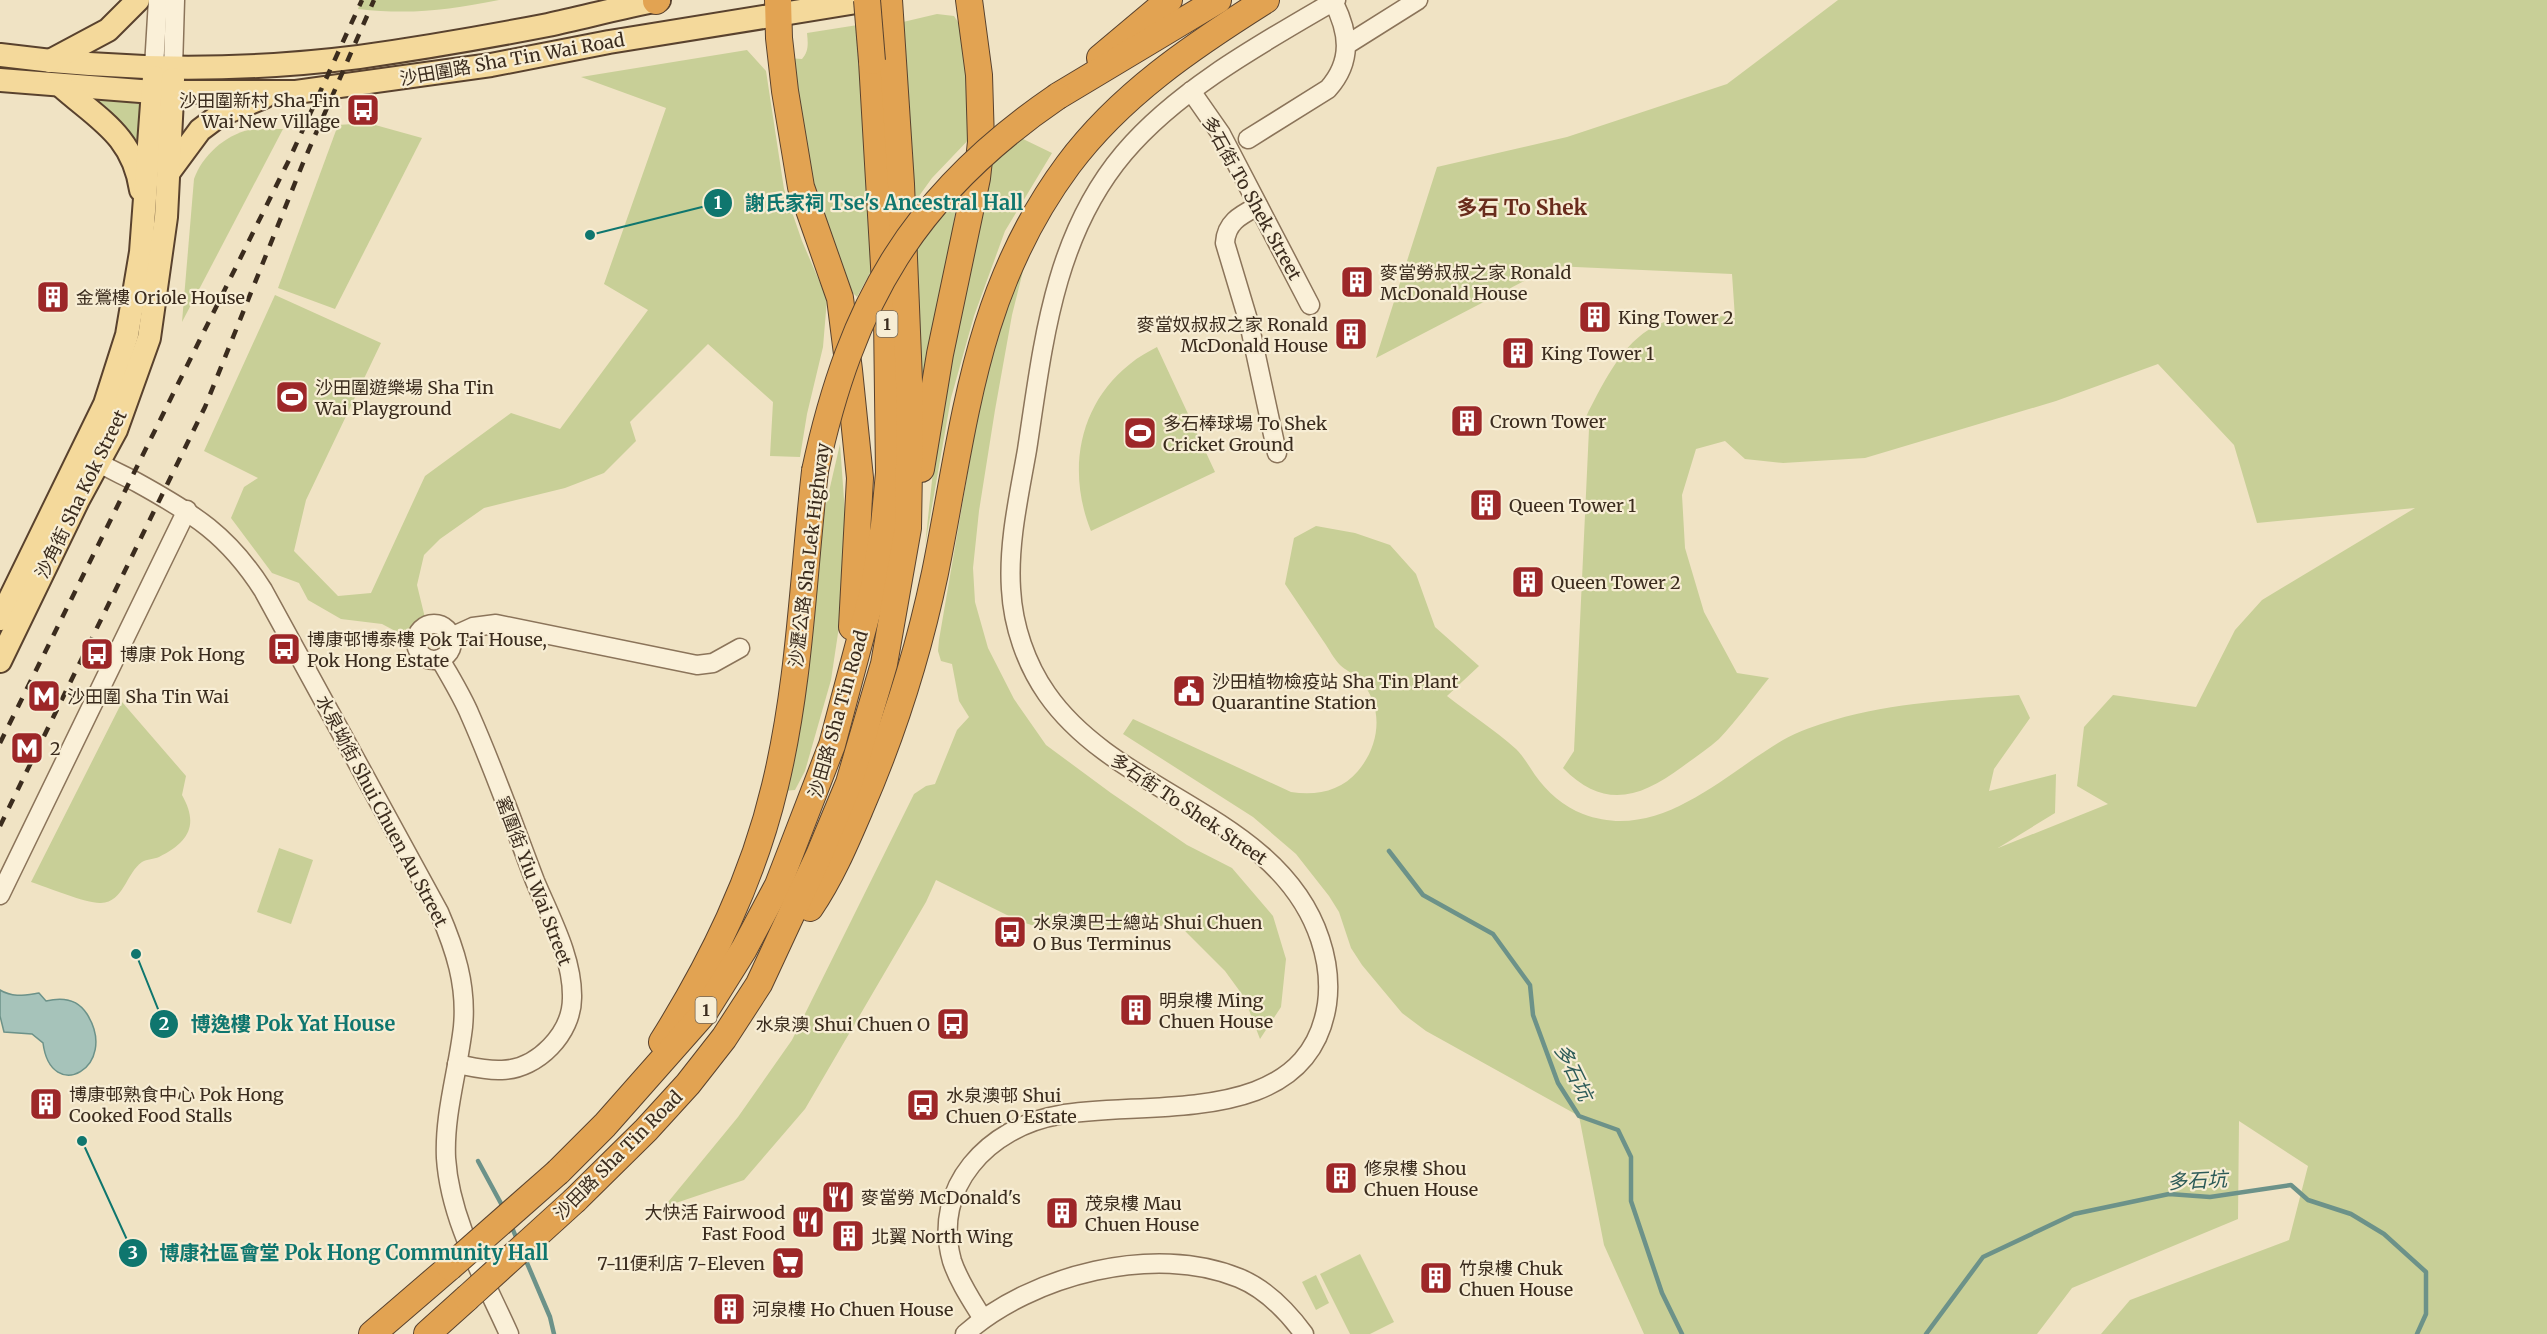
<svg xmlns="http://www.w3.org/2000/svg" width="2547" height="1334" viewBox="0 0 2547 1334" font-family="Merriweather,'Noto Sans TC',serif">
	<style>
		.green { fill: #c8cf97 }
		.water { fill: #a6c3ba; stroke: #6c9289; stroke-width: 1.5 }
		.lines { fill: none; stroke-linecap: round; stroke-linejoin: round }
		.stream { stroke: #6c9289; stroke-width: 4.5 }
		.minor-casing { stroke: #8b745a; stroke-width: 21 }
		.major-casing { stroke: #59422e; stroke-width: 26 }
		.highway-casing { stroke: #59422e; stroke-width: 28 }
		.minor { stroke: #faf0d8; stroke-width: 18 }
		.major { stroke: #f4d99b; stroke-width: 22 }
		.highway { stroke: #e2a352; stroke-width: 26 }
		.rail { stroke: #3b2c1e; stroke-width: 4.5; stroke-dasharray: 10 10; stroke-linecap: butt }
		.highway-bridge-casing { stroke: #59422e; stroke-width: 28; stroke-linecap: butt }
		.highway-bridge { stroke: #e2a352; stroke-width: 26 }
		.labels { text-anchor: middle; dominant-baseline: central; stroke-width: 4.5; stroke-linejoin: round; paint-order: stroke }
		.shield { fill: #f7edd4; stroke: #736655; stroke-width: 1.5 }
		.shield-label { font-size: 16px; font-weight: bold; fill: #3b2c1e }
		.street-label { font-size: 18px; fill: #3b2c1e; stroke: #f7edd4 }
		.poi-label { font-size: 18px; fill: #3b2c1e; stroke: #f7edd4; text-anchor: start }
		.water-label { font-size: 20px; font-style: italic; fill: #2d5b58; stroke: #f7edd4 }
		.quarter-label { font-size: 21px; font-weight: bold; fill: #692c1c; stroke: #f7edd4 }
		.leader { fill: none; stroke: #0f766e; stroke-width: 2 }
		.callout-dot { fill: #0f766e; stroke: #f7edd4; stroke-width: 2 }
		.mark-label { font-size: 18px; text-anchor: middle; font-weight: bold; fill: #fff }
		.callout-label { font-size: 20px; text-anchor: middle; font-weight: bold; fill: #0f766e; stroke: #f7edd4; stroke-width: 4.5; stroke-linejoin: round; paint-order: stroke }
	</style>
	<rect width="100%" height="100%" fill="#f0e3c4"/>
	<!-- green -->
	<g class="green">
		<path d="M361,0H499C448,10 411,15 358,9Z"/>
		<path d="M1838,0H2547V1334H2101L2130,1300L2289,1240L2308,1166L2239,1121L2238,1219L2072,1288L2037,1334H1644L1604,1245L1579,1116L1426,1031L1402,1013L1362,965L1351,948L1339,912L1329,896L1296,854L1253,817L1123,734L1133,719L1291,792C1317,796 1341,791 1358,771C1381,744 1384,705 1359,679C1353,673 1345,670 1340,665C1334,659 1329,649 1324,642C1311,623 1298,603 1285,584L1294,538L1316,526L1355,533L1390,545L1416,574L1435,627L1479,666L1447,696C1470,714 1495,730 1516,749C1523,756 1529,766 1535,775C1547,792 1564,807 1583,814C1659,843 1723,775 1783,740C1799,731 1817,725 1834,720C1894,702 1957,700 2019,695L2030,718L1994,769L1989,791L2056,774L2055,813L1998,848L2108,804L2077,786L2084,727L2113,695L2196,707L2235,630L2262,600L2415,508L2257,523L2234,445L2158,364L2056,401L1865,458L1783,463L1745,459L1725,441L1696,449L1682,495L1685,548L1704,612L1737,673L1769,678C1753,698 1737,720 1719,739C1708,749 1694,758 1682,767C1640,798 1604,810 1563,768L1574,751L1589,429L1586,417C1622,345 1646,305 1735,318L1732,274L1553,266L1376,358L1437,167L1567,137L1727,84Z"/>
		<polygon points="937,14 954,16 960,25 973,135 932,178 914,203 903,22"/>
		<path d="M864,24L877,260L857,297L853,293L827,238L807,183L787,58L802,59C809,51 808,43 807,33Z"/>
		<polygon points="747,50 766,71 784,189 802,241 827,299 823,347 807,414 800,457 770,456 773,402 708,344 630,422 636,441 604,473 565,488 484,508 440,539 424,555 417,585 427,626 419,632 416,642 382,624 341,619 308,600 299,583 272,573 231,518 244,487 258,478 204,451 275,295 381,343 306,500 294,551 338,596 371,593 425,476 511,413 560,429 648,310 604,284 666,108 581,77"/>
		<polygon points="88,97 146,105 141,157"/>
		<polygon points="368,123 422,138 335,309 278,288 338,125"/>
		<path d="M283,129L182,322L194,179C202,156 225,135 249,130C260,129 272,129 283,129Z"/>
		<polygon points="1021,138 1052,153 1005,231 974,316 951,398 925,546 941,396 987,167"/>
		<polygon points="958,194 927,398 918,398 912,254"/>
		<polygon points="1025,263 1012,315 995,410 979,511 973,568 975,602 988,648 1014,699 1046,745 1111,793 1187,845 1232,868 1273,916 1286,959 1281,1007 1260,1039 1244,997 1225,971 1179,925 1050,931 1019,921 936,880 926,902 805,1109 744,1180 664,1207 738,1117 792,1040 914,794 926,786 935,784 957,730 969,717 959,701 952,664 941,661 938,651 939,640 979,407 996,326"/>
		<path d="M1157,347L1215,472L1091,531C1067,472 1078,405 1130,364C1138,357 1148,352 1157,347Z"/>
		<polygon points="840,444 846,527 843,600 831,680 805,771 795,790 783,791 821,526"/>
		<path d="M122,702L186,776L182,795C199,825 189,842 159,857C154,859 147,859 142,862C126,873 124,902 101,903C88,904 46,887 31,882Z"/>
		<polygon points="279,848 313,860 291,924 257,912"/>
		<polygon points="1360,1254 1394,1322 1370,1334 1350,1334 1320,1274"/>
		<polygon points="1316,1275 1329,1303 1316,1310 1302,1282"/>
	</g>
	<!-- water -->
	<path class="water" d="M0,990C13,998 25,995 39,993L46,1001C62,997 77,998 87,1014C120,1067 51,1105 43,1043L32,1034L4,1032L0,1016Z"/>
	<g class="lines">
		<!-- stream -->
		<g class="stream">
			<polyline points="1389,851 1423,895 1493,934 1530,985 1533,1015 1558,1083 1579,1116 1618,1130 1631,1157 1631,1201 1662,1293 1682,1334"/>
			<polyline points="478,1161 504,1209"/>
			<polyline points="511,1225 518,1242"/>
			<polyline points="524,1256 550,1317 554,1334"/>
			<polyline points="1926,1334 1983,1257 2074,1214 2169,1194 2210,1197 2291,1185 2308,1200 2351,1214 2384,1234 2426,1272 2426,1314 2417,1334"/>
		</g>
		<!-- minor casing -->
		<g class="minor-casing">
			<g id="minor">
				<polyline points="1348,44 1418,0"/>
				<polyline points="154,67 158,0"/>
				<polyline points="173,68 175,0"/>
				<polyline points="1191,91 1221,134 1310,305"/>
				<path d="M1248,139L1328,89C1353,61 1349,32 1333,1"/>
				<path d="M1258,206C1241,215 1226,222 1225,243L1249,323L1277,453"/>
				<path d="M89,456C103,467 122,474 138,483C194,514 228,535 263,590L439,912C455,949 467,985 463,1027C458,1071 444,1114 446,1158C450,1220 484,1278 509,1334"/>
				<circle cx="434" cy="642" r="18"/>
				<polyline points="451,637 473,627 496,624 697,665 713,663 740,648"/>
				<path d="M440,659C450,677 462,696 470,715C494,769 514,826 535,881C550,917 573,958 572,998C572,1033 538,1069 502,1070C487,1071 472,1067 457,1064"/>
				<polyline points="0,895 187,510"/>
				<path d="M983,1319C972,1301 959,1282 952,1261C931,1187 989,1127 1059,1115C1148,1099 1308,1130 1327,1004C1330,982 1327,960 1320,939C1279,815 1118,796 1047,694C1026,664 1013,626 1011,589C1008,543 1019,496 1027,450C1043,345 1053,237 1124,153C1178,89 1264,42 1336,0"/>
				<path d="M965,1334C1031,1275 1155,1243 1239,1278C1266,1289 1287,1311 1304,1334"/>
			</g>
		</g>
		<!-- major casing -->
		<g class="major-casing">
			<g id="major">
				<path d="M0,55C119,71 240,72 359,57C422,48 486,37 548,25C585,17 622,7 659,0"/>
				<polyline points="50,61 108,30 138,0"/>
				<polyline points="0,80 153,92 296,92 491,65 609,42 869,0"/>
				<path d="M61,86C98,119 133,135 141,190"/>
				<polyline points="169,172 200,130 220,115 264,97"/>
				<polyline points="0,619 105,404 127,335 141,252 154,77"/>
				<polyline points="0,661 78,500 116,430 149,338 166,217 173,79"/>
			</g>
		</g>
		<!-- highway casing -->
		<g class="highway-casing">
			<g id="highway">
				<polyline points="778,0 779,38 785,91 801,187 840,298 849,370 860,478 852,627"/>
				<polyline points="656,1 657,0"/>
				<polyline points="1100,58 1169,0"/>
				<polyline points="1058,96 1218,0"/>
				<polyline points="921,469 940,354 977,178 981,142 979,75 969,0"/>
				<path d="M810,908C831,877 845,844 860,809C893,733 918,654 935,573C965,425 974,292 1068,165C1120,95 1193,46 1266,0"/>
				<path d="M662,1042C712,962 753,879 775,786C800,683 803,576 815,471"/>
				<polyline points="558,1172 605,1125 704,1013 744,949 778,885 832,745 874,587 884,525 889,473 887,317 872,61"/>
				<polyline points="575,1200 646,1130 688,1084 724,1038 759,984 819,855 849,783 884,664 908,528 910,406 901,184 889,0"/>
				<polyline points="372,1334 450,1267"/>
				<polyline points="427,1334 467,1298"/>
			</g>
		</g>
		<!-- minor -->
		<use href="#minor" class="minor"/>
		<!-- major -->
		<use href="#major" class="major"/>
		<!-- highway -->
		<use href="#highway" class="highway"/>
		<!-- rail -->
		<g class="rail">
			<polyline points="0,743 289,160 362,0"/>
			<polyline points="0,826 205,407 303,163 374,0"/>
		</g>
		<!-- highway-bridge casing -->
		<g class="highway-bridge-casing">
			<g id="highway-bridge">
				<polyline points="867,0 872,61"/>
				<path d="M815,471C851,302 914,194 1058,96"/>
				<polyline points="450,1267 558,1172"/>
				<polyline points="467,1298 575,1200"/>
			</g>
		</g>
		<!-- highway-bridge -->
		<use href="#highway-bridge" class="highway-bridge"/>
	</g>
	<!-- icons -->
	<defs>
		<g id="bus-square" transform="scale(1.725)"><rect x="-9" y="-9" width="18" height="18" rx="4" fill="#9d2728" stroke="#f7edd4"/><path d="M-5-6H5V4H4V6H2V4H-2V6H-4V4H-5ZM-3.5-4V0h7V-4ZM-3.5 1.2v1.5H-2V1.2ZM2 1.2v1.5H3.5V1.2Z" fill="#fff"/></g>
		<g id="building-square" transform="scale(1.725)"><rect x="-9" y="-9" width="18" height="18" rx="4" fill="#9d2728" stroke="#f7edd4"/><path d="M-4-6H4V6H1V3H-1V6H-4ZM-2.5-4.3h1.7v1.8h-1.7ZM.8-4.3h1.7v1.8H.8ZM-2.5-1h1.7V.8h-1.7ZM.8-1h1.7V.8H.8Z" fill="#fff"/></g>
		<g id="stadium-square" transform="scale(1.725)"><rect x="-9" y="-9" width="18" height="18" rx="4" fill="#9d2728" stroke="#f7edd4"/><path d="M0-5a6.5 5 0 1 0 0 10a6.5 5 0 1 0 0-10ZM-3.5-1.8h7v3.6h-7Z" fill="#fff"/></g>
		<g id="civic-square" transform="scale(1.725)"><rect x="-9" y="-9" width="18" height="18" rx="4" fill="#9d2728" stroke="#f7edd4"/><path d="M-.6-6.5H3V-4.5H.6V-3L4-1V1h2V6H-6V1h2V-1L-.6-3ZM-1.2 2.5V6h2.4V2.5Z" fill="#fff"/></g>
		<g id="metro-square" transform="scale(1.725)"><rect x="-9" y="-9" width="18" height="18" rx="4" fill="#9d2728" stroke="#f7edd4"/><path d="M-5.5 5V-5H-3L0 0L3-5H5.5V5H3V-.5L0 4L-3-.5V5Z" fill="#fff"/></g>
		<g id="restaurant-square" transform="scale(1.725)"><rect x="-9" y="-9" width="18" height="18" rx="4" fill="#9d2728" stroke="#f7edd4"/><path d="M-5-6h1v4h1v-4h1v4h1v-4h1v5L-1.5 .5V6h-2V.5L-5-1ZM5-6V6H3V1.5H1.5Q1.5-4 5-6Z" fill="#fff"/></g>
		<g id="supermarket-square" transform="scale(1.725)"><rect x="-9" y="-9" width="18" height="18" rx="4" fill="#9d2728" stroke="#f7edd4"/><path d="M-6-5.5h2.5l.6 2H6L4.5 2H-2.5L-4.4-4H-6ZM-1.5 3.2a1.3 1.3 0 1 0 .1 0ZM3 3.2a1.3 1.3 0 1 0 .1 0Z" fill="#fff"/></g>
	</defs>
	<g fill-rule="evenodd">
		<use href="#bus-square" x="363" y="110"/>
		<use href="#building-square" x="1357" y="282"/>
		<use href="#building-square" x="53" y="297"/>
		<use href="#building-square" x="1595" y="317"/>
		<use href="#building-square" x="1351" y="334"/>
		<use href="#building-square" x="1518" y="353"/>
		<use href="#stadium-square" x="292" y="397"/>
		<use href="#building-square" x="1467" y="421"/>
		<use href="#stadium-square" x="1140" y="433"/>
		<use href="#building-square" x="1486" y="505"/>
		<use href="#building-square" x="1528" y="582"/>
		<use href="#bus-square" x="284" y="649"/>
		<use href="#bus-square" x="97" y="654"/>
		<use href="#civic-square" x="1189" y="691"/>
		<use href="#metro-square" x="44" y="696"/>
		<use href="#metro-square" x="27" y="748"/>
		<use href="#bus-square" x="1010" y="932"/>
		<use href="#building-square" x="1136" y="1010"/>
		<use href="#bus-square" x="953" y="1024"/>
		<use href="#building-square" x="46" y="1104"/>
		<use href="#bus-square" x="923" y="1105"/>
		<use href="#building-square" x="1341" y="1178"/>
		<use href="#restaurant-square" x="838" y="1197"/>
		<use href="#building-square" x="1062" y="1213"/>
		<use href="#restaurant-square" x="808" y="1222"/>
		<use href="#building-square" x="848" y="1236"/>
		<use href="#supermarket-square" x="788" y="1263"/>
		<use href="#building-square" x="1436" y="1278"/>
		<use href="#building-square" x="729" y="1309"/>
	</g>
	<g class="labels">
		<!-- shield labels -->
		<g class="shield">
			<rect x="876.5" y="311" width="21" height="26" rx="4.5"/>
			<rect x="695.5" y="997" width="21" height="26" rx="4.5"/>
		</g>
		<g class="shield-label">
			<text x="887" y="324">1</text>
			<text x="706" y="1010">1</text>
		</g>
		<!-- street labels -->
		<g class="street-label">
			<text transform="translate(512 59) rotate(-10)">沙田圍路 Sha Tin Wai Road</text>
			<text transform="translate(1252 198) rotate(61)">多石街 To Shek Street</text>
			<text transform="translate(81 494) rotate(-64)">沙角街 Sha Kok Street</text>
			<text transform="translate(809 555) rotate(-83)">沙瀝公路 Sha Lek Highway</text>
			<text transform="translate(838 714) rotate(-74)">沙田路 Sha Tin Road</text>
			<text transform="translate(1189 809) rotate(34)">多石街 To Shek Street</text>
			<text transform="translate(382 811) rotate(62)">水泉坳街 Shui Chuen Au Street</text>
			<text transform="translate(534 881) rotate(69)">窰圍街 Yiu Wai Street</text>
			<text transform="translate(618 1155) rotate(-45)">沙田路 Sha Tin Road</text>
		</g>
		<!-- poi labels -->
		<g class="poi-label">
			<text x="340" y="100" text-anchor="end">沙田圍新村 Sha Tin<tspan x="340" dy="21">Wai New Village</tspan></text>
			<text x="1380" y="272">麥當勞叔叔之家 Ronald<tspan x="1380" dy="21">McDonald House</tspan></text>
			<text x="76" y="297">金鶯樓 Oriole House</text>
			<text x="1618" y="317">King Tower 2</text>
			<text x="1328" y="324" text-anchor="end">麥當奴叔叔之家 Ronald<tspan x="1328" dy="21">McDonald House</tspan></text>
			<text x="1541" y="353">King Tower 1</text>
			<text x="315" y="387">沙田圍遊樂場 Sha Tin<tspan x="315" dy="21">Wai Playground</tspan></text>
			<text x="1490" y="421">Crown Tower</text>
			<text x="1163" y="423">多石棒球場 To Shek<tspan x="1163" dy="21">Cricket Ground</tspan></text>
			<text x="1509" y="505">Queen Tower 1</text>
			<text x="1551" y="582">Queen Tower 2</text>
			<text x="307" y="639">博康邨博泰樓 Pok Tai House,<tspan x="307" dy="21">Pok Hong Estate</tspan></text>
			<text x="120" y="654">博康 Pok Hong</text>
			<text x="1212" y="681">沙田植物檢疫站 Sha Tin Plant<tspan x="1212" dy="21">Quarantine Station</tspan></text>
			<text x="67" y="696">沙田圍 Sha Tin Wai</text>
			<text x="50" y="748">2</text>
			<text x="1033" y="922">水泉澳巴士總站 Shui Chuen<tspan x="1033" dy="21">O Bus Terminus</tspan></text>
			<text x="1159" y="1000">明泉樓 Ming<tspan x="1159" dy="21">Chuen House</tspan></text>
			<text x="930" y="1024" text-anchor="end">水泉澳 Shui Chuen O</text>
			<text x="69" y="1094">博康邨熟食中心 Pok Hong<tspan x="69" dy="21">Cooked Food Stalls</tspan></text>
			<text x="946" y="1095">水泉澳邨 Shui<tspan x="946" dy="21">Chuen O Estate</tspan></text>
			<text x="1364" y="1168">修泉樓 Shou<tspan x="1364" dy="21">Chuen House</tspan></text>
			<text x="861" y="1197">麥當勞 McDonald's</text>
			<text x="1085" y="1203">茂泉樓 Mau<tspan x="1085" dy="21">Chuen House</tspan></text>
			<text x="785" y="1212" text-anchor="end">大快活 Fairwood<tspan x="785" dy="21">Fast Food</tspan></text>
			<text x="871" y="1236">北翼 North Wing</text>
			<text x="765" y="1263" text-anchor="end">7-11便利店 7-Eleven</text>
			<text x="1459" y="1268">竹泉樓 Chuk<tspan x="1459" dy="21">Chuen House</tspan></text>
			<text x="752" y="1309">河泉樓 Ho Chuen House</text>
		</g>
		<!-- water labels -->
		<g class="water-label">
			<text transform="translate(1574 1072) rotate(64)">多石坑</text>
			<text transform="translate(2197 1180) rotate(-3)">多石坑</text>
		</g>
		<!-- quarter labels -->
		<g class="quarter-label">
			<text x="1522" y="207">多石 To Shek</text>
		</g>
	</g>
	<!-- callouts -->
	<path class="leader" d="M590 235L718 203M136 954L164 1024M82 1141L133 1253"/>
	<g class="callout-dot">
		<circle cx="590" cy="235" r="6"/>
		<circle cx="136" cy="954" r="6"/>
		<circle cx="82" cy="1141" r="6"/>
		<circle cx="718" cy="203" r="15"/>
		<circle cx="164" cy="1024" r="15"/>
		<circle cx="133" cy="1253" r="15"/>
	</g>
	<g class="mark-label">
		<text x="718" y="209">1</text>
		<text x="164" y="1030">2</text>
		<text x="133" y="1259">3</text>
	</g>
	<g class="callout-label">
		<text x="884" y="210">謝氏家祠 Tse's Ancestral Hall</text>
		<text x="293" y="1031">博逸樓 Pok Yat House</text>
		<text x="354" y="1260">博康社區會堂 Pok Hong Community Hall</text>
	</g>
</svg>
